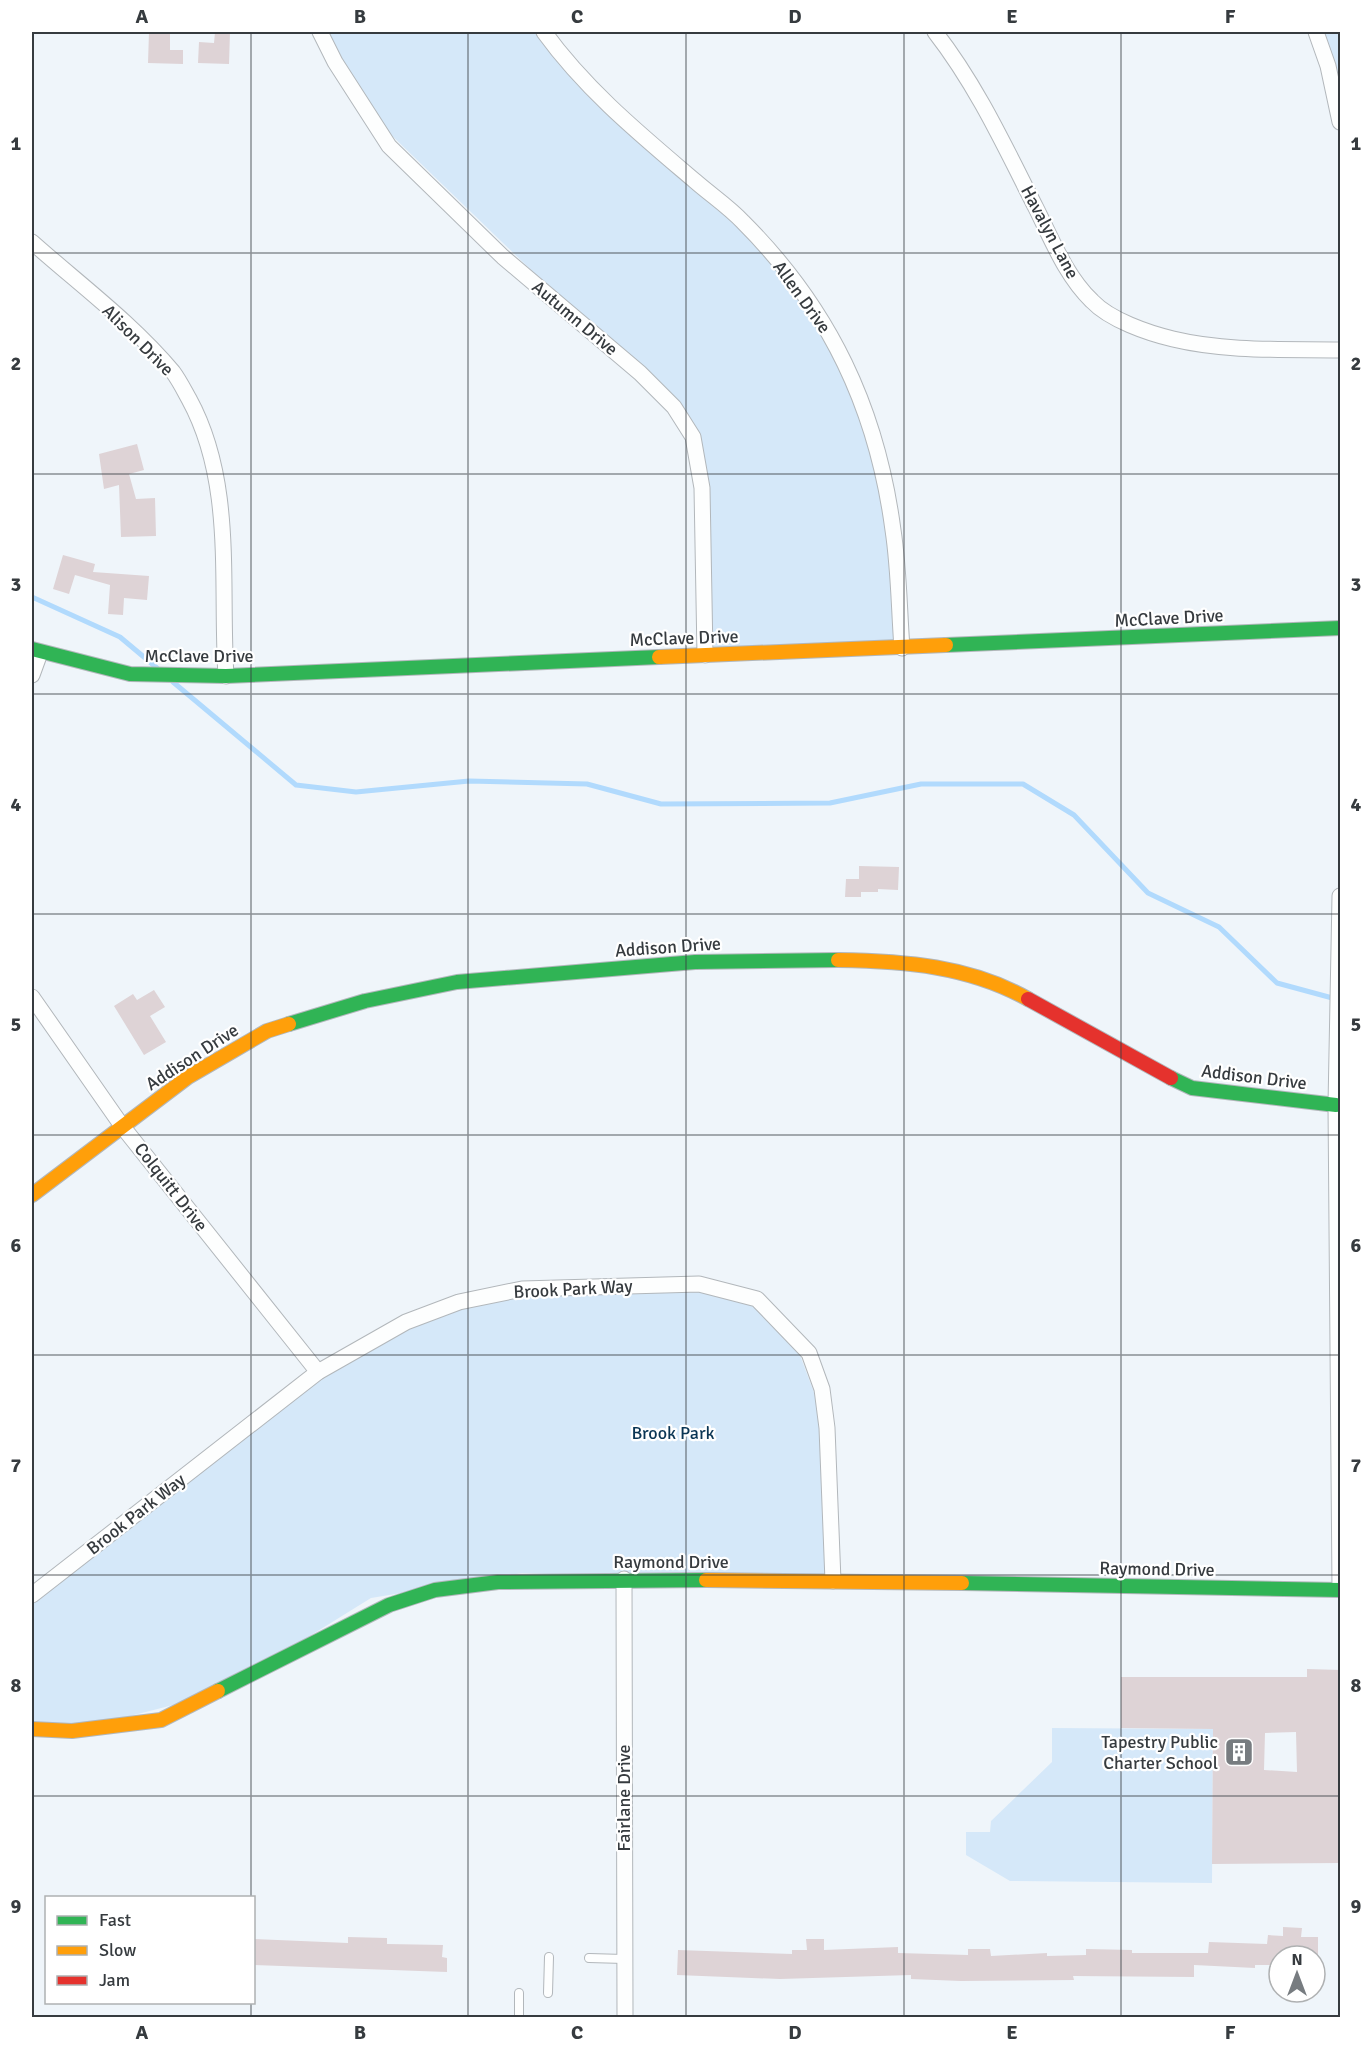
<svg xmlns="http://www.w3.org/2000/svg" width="1372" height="2049" viewBox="0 0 1372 2049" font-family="Signika,sans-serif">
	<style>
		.green { fill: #d5e8f9 }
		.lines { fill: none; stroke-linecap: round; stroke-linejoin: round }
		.stream { stroke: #b1dafd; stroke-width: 5 }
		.building { fill: #ded3d6; fill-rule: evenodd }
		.lane-casing { stroke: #b2b7bb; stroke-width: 10 }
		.street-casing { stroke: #b2b7bb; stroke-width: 17 }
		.fast-casing { stroke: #b2b7bb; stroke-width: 16 }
		.slow-casing { stroke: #b2b7bb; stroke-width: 16 }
		.jam-casing { stroke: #b2b7bb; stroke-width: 16 }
		.lane { stroke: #fdfefe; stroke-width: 8 }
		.street { stroke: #fdfefe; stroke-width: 15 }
		.fast { stroke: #30b455; stroke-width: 14 }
		.slow { stroke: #ff9f0a; stroke-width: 14 }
		.jam { stroke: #e5322d; stroke-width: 14 }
		.grid { fill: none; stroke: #363b3f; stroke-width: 1.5; stroke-opacity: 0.55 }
		.labels { text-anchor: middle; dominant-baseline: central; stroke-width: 4.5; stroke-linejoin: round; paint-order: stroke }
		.street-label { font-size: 18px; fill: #363b3f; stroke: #fff }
		.park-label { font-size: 18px; fill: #0a3554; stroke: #fff }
		.poi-label { font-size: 18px; fill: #363b3f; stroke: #fff; text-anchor: end }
		.neatline { fill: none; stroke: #363b3f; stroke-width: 2 }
		.grid-label { font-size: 20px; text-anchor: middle; font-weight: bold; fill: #363b3f }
	</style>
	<rect width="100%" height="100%" fill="#eff5fa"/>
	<!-- green -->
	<g class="green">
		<polygon points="323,32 548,32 607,111 733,211 806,289 856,386 886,486 906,650 711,655 701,474 677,411 354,99"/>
		<polygon points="1314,32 1340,32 1340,139 1329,60"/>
		<polygon points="723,1286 792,1334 824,1419 832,1585 522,1573 371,1598 271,1660 173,1705 95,1725 32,1723 32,1593 246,1431 415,1317 521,1288"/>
		<polygon points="1052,1728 1213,1729 1212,1883 1010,1881 966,1855 966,1832 990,1832 991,1821 1052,1762"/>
	</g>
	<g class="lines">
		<!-- stream -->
		<g class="stream">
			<polyline points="32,597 120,637 157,668"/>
			<polyline points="173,682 296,785 356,792 469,781 587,784 661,804 830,803 921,784 1023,784 1074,815 1148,893 1219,927 1277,983 1336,999"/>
		</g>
	</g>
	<!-- building -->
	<g class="building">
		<polygon points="149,32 170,32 170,50 183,50 183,64 148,63"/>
		<polygon points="215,32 230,32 229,64 198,63 199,42 214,43"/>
		<polygon points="137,444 144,470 129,474 136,499 155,498 156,536 121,537 119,485 104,489 99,454"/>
		<polygon points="63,555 95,564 93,572 149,576 147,600 124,598 123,615 108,614 110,585 75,575 69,594 53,589"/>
		<polygon points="859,866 899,867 898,890 878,889 878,892 861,892 861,897 845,897 846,879 859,879"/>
		<polygon points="154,990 165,1007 150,1016 166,1042 144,1055 114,1006 133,994 137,1000"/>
		<path d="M1307,1669L1341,1670V1863L1212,1864L1213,1729L1121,1728V1677H1307ZM1296,1732L1297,1772L1264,1770L1265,1733Z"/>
		<polygon points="1283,1927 1302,1928 1301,1937 1318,1937 1318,1956 1279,1956 1279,1965 1255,1965 1255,1968 1194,1965 1194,1977 1073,1976 1074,1980 961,1981 911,1979 911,1975 780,1979 677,1975 678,1950 792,1954 792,1950 807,1950 806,1939 824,1939 824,1950 898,1947 898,1953 968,1955 968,1949 990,1949 991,1956 1047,1953 1047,1956 1086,1955 1086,1949 1132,1950 1132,1953 1208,1953 1209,1942 1267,1944 1268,1935 1283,1936"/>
		<polygon points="348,1937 387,1938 387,1944 443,1945 442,1957 447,1958 447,1972 254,1965 254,1939 348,1943"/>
	</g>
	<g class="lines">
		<!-- lane casing -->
		<g class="lane-casing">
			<g id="lane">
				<polyline points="589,1958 624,1959"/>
				<polyline points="548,1993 549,1957"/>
				<polyline points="519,2018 519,1993"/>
			</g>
		</g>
		<!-- street casing -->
		<g class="street-casing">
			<g id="street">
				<polyline points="320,32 335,62 389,146 503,257 640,373 674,407 693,437 702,488 705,655"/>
				<path d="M544,32C586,90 641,135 695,181C711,195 729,207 743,222C830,309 877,409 893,530C899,569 899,609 902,648"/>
				<path d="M935,32C977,86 1005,147 1036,208C1052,240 1066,276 1092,301C1110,320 1148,333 1173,339C1227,352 1285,349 1340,350"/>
				<polyline points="1316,32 1328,66 1340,122"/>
				<path d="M32,242C79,284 132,323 173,372C179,380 184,390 189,399C235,483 220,584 226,676"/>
				<polyline points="32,675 40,653"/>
				<polyline points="32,997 122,1126 318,1372"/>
				<polyline points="624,1579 625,2018"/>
				<polyline points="1340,1590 1336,1105 1340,896"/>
				<polyline points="32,1595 318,1372 406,1322 459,1302 522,1289 699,1284 757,1299 809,1353 822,1389 827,1428 833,1581"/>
			</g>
		</g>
		<!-- fast casing -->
		<g class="fast-casing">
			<g id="fast">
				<polyline points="946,645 1340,628"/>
				<polyline points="32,649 130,674 226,676 659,657"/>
				<polyline points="289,1024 365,1001 457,982 695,962 838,960"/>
				<polyline points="1171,1078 1192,1088 1336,1105"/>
				<polyline points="962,1583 1340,1590"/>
				<polyline points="218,1691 389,1605 435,1590 498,1582 706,1580"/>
			</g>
		</g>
		<!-- slow casing -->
		<g class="slow-casing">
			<g id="slow">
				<polyline points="659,657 946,645"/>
				<path d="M838,960C905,961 969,966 1028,999"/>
				<polyline points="32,1195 188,1077 267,1031 289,1024"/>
				<polyline points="706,1580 962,1583"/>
				<polyline points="32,1729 72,1731 161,1720 218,1691"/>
			</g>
		</g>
		<!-- jam casing -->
		<g class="jam-casing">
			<polyline id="jam" points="1028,999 1171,1078"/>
		</g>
		<!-- lane -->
		<use href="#lane" class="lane"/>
		<!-- street -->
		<use href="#street" class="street"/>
		<!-- fast -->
		<use href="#fast" class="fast"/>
		<!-- slow -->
		<use href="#slow" class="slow"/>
		<!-- jam -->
		<use href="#jam" class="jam"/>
	</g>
	<!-- grid -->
	<path class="grid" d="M251,32V1898M468,32V2018M686,32V2018M904,32V2018M1121,32V2018M32,253H1340M32,474H1340M32,694H1340M32,914H1340M32,1135H1340M32,1355H1340M32,1575H1340M32,1796H1340M251,2002V2018"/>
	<!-- icons -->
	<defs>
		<g id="building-square" transform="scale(1.5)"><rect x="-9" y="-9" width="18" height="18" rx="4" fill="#777c80" stroke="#fff"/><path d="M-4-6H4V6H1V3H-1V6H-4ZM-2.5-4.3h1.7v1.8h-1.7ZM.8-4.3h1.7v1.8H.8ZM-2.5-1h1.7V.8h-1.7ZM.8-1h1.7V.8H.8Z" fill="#fff"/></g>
	</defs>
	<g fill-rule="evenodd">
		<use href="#building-square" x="1239" y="1752"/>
	</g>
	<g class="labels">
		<!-- street labels -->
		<g class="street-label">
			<text transform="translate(1050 232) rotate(62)">Havalyn Lane</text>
			<text transform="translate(802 297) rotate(54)">Allen Drive</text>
			<text transform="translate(575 318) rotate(40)">Autumn Drive</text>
			<text transform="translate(138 340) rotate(45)">Alison Drive</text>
			<text transform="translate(1169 618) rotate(-3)">McClave Drive</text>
			<text transform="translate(684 638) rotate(-2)">McClave Drive</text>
			<text x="199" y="656">McClave Drive</text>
			<text transform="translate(668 947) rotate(-4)">Addison Drive</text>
			<text transform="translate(192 1057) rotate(-33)">Addison Drive</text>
			<text transform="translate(1254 1077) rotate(7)">Addison Drive</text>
			<text transform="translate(171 1187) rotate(52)">Colquitt Drive</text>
			<text transform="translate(573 1289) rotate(-3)">Brook Park Way</text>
			<text transform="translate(136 1514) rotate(-38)">Brook Park Way</text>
			<text x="671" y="1562">Raymond Drive</text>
			<text transform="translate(1157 1569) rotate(1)">Raymond Drive</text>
			<text transform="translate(624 1798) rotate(-90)">Fairlane Drive</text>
		</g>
		<!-- park labels -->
		<g class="park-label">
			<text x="673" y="1433">Brook Park</text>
		</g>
		<!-- poi labels -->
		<g class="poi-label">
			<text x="1218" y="1742">Tapestry Public<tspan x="1218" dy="21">Charter School</tspan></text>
		</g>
	</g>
	<!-- border -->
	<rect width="1372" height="2049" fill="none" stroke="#ffffff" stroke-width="66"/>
	<!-- legend -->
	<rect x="45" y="1896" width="210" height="108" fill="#ffffff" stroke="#afb1b2" stroke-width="1.5"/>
	<rect x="57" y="1916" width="30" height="9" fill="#30b455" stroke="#afb1b2" stroke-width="1.5"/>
	<text x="99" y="1926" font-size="18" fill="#363b3f">Fast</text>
	<rect x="57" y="1946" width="30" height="9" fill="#ff9f0a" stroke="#afb1b2" stroke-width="1.5"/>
	<text x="99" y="1956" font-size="18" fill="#363b3f">Slow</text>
	<rect x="57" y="1976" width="30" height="9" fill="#e5322d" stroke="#afb1b2" stroke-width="1.5"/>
	<text x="99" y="1986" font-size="18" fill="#363b3f">Jam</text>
	<!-- north arrow -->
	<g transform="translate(1297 1974)"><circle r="28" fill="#ffffff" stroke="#afb1b2" stroke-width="1.5"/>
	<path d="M0-4.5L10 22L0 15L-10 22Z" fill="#777c80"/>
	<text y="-9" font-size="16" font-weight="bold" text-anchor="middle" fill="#363b3f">N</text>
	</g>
	<rect x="33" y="33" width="1306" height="1983" class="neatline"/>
	<g class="grid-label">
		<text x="142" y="23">A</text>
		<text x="360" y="23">B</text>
		<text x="577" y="23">C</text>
		<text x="795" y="23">D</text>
		<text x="1012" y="23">E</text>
		<text x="1230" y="23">F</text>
		<text x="16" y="150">1</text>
		<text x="1356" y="150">1</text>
		<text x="16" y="370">2</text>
		<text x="1356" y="370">2</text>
		<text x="16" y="591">3</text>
		<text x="1356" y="591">3</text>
		<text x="16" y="811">4</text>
		<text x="1356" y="811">4</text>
		<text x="16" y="1031">5</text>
		<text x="1356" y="1031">5</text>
		<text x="16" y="1252">6</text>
		<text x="1356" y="1252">6</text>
		<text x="16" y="1472">7</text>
		<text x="1356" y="1472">7</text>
		<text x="16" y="1692">8</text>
		<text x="1356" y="1692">8</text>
		<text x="16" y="1913">9</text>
		<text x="1356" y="1913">9</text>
		<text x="142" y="2039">A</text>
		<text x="360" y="2039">B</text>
		<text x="577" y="2039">C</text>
		<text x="795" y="2039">D</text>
		<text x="1012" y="2039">E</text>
		<text x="1230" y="2039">F</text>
	</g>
</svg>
